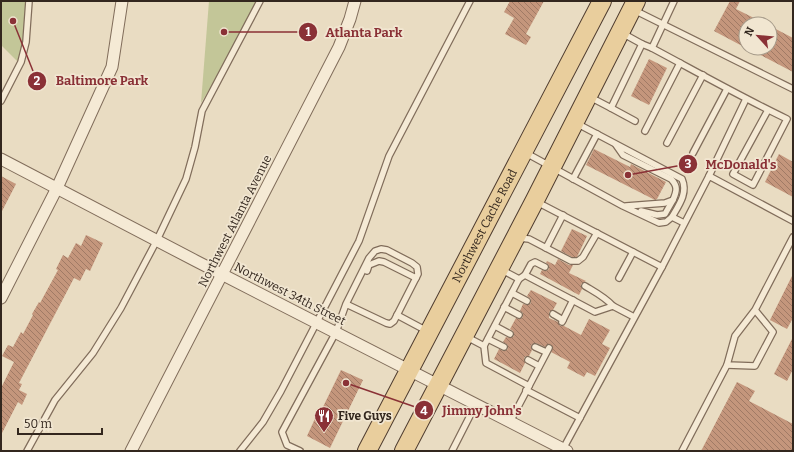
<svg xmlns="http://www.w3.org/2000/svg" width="794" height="452" viewBox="0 0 794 452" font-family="Bitter,serif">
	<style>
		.green { fill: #c3c698 }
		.building { fill: url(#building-back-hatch) }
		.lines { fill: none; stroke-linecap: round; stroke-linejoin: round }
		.service-casing { stroke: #816d5b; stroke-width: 8 }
		.minor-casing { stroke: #816d5b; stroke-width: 13 }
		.primary-casing { stroke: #4f3c2f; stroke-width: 20 }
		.service { stroke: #f5ead5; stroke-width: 5.5 }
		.minor { stroke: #f5ead5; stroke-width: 11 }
		.primary { stroke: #e9ce9d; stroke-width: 18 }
		.labels { text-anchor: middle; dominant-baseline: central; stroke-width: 3.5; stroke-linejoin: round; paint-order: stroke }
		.street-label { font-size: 12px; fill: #33271e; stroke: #f1e6d1 }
		.poi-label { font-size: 12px; font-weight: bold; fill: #33271e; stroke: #f1e6d1; text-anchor: start }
		.leader { fill: none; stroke: #8a3136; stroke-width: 1.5 }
		.callout-dot { fill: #8a3136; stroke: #f1e6d1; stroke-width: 1.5 }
		.mark-label { font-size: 12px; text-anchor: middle; font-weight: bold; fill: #fff }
		.callout-label { font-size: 13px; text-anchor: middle; font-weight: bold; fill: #8a3136; stroke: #f1e6d1; stroke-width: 3.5; stroke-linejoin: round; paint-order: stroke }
	</style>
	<defs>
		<pattern id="building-back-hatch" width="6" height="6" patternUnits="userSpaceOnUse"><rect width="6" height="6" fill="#c4967c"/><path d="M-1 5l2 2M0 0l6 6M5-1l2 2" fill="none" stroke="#a07a65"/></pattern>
	</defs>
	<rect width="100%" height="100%" fill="#e9dcc2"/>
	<!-- green -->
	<g class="green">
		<polygon points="1,1 27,1 24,41 18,62 1,45"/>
		<polygon points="209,1 259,1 225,63 201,103"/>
	</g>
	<!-- building -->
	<g class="building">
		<polygon points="510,1 544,1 526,34 531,37 526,45 505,34 514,18 504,12"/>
		<polygon points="730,1 740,1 736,9 766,24 746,24 746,48 714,31"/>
		<polygon points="770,26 793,38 793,72 747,48 770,48"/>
		<polygon points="649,59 667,68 649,105 631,96"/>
		<polygon points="594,149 630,167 631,164 666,182 657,199 655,200 586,165"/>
		<polygon points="779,154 793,162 793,197 765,182"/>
		<polygon points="1,176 16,184 1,213"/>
		<polygon points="572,229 587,236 577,257 572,257 561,251"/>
		<polygon points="86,235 103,243 90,271 86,269 80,281 74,278 19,383 22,384 19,390 27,394 22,405 18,402 1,435 1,388 14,362 2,356 8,345 13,347 21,332 23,334 33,315 32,314 39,302 40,303 58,270 56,269 63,255 68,258 76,243 81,246"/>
		<polygon points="558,259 569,265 573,265 569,273 586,281 581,284 582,289 579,295 540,274 542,270 546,271 549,269 549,265 546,263 547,261 555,265"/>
		<polygon points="793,274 793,318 787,329 770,320"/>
		<polygon points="531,290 557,303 553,310 549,312 549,318 558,322 560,326 564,326 581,335 589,319 610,330 602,344 610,348 595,376 587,372 584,377 567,368 570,362 551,352 553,347 549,344 545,347 536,343 532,344 531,347 532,350 529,356 526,356 524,358 525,363 520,373 494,359 499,349 504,351 508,349 508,345 503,342 506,337 511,338 514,336 513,331 510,329 516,318 520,319 523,317 523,313 520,311 523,304 528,305 531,303 531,299 527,296"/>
		<polygon points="793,337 793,369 787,381 774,374"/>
		<polygon points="341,370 363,380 330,448 307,436 319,410 321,411"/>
		<polygon points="737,382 755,391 749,401 793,424 793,451 701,451"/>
	</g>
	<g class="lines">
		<!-- service casing -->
		<g class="service-casing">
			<g id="service">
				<polyline points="634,10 793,89"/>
				<polyline points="642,44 652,48 674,1"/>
				<path d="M652,48C697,72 741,97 787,119L753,185L733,174L768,110"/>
				<polyline points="590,97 611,108 642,44 622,33"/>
				<polyline points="1,101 21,62 26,42 29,1"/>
				<polyline points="611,108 635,121"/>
				<path d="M576,123L682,179C688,193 679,205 672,217"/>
				<polyline points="645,131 680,63"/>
				<polyline points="667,143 703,75"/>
				<path d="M616,145L623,155L671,179C678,186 677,191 673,200L665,203L626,206"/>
				<polyline points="526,153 623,206 659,223 666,222 672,217 684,223"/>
				<polyline points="693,153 727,89"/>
				<polyline points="709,176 746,99"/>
				<polyline points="573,179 597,134"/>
				<polyline points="537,202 662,267"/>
				<polyline points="641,211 657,215 665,214 673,200"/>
				<polyline points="519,238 529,239 571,261 578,261 583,257 597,233"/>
				<polyline points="546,248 563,215"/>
				<polyline points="367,271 369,265 379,261 384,262 416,278"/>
				<polyline points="525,275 531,264 535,262 545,267"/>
				<polyline points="619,278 633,252"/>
				<polyline points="519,279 525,275 595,312 613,306 634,317"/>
				<path d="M585,286C595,292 605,297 613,306"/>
				<polyline points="512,293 527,301"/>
				<polyline points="504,307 519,315"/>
				<polyline points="755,310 773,332 755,366 727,365 735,336 755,310 793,237"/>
				<polyline points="553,314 563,320"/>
				<polyline points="397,315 427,331"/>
				<polyline points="562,322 573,300"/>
				<polyline points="495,326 510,334"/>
				<polyline points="465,336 484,346 486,363 529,386 510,422"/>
				<polyline points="488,339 504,347"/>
				<polyline points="484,346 519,279 502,270"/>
				<polyline points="535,347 546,352"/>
				<polyline points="528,360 539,366"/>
				<polyline points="529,386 549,348"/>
				<polyline points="526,390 580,418"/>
				<polyline points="563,449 662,267 709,176 793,221"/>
				<polyline points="27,451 55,400 93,353 121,308 157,240 186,179 195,147 202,111 260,1"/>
				<polyline points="240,451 263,422 281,391 359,241 389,156 470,1"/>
				<polyline points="300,451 287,445 282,432 336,332 346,304 369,258 375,251 381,249 387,250 412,263 417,267 418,274 394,321 390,324 386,323 346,304"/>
				<polyline points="452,451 476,404"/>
				<polyline points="682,451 727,365"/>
			</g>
		</g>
		<!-- minor casing -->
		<g class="minor-casing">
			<g id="minor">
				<polyline points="1,159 196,261 567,451"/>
				<polyline points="1,298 57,188 112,67 122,1"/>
				<polyline points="131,451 339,47 350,19 355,1"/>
			</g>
		</g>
		<!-- primary casing -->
		<g class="primary-casing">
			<g id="primary">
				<path id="s1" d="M367,451L602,1"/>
				<polyline points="404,451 535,200 636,1"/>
			</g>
		</g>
		<!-- service -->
		<use href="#service" class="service"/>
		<!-- minor -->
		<use href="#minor" class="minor"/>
		<!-- primary -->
		<use href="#primary" class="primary"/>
	</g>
	<!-- icons -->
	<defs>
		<g id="restaurant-pin" transform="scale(1)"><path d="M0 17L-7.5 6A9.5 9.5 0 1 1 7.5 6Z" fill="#8a3136" stroke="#f1e6d1"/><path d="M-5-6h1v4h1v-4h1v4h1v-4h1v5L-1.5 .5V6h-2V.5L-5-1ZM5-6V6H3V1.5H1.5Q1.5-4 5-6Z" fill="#fff"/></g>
	</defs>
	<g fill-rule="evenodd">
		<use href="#restaurant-pin" x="324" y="416"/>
	</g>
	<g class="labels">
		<!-- street labels -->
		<g class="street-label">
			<text transform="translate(235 221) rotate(-63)">Northwest Atlanta Avenue</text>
			<text stroke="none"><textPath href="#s1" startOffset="254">Northwest Cache Road</textPath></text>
			<text transform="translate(290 294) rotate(27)">Northwest 34th Street</text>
		</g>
		<!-- poi labels -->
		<g class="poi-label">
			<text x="338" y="416">Five Guys</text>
		</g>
	</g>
	<!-- callouts -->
	<path class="leader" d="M224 32L308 32M13 21L37 81M628 175L688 164M346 383L424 410"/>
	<g class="callout-dot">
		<circle cx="224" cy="32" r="4"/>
		<circle cx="13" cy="21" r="4"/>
		<circle cx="628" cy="175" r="4"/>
		<circle cx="346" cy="383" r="4"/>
		<circle cx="308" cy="32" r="10"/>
		<circle cx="37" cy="81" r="10"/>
		<circle cx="688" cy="164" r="10"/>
		<circle cx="424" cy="410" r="10"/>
	</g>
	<g class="mark-label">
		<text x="308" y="36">1</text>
		<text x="37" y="85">2</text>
		<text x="688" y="168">3</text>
		<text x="424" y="415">4</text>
	</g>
	<g class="callout-label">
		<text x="364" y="37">Atlanta Park</text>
		<text x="102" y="85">Baltimore Park</text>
		<text x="741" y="169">McDonald's</text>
		<text x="482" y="415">Jimmy John's</text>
	</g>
	<!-- border -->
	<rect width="794" height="452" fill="none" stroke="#33271e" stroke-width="4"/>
	<!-- north arrow -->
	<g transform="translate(758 36) rotate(297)"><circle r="19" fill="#f1e6d1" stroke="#a59a89"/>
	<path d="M0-3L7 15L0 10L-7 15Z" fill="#8a3136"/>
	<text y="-6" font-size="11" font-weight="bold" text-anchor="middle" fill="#33271e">N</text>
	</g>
	<!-- scale -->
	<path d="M18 428v6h84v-6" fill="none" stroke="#33271e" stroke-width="2"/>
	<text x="24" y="428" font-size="12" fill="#33271e" stroke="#f1e6d1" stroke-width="3" paint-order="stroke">50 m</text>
</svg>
